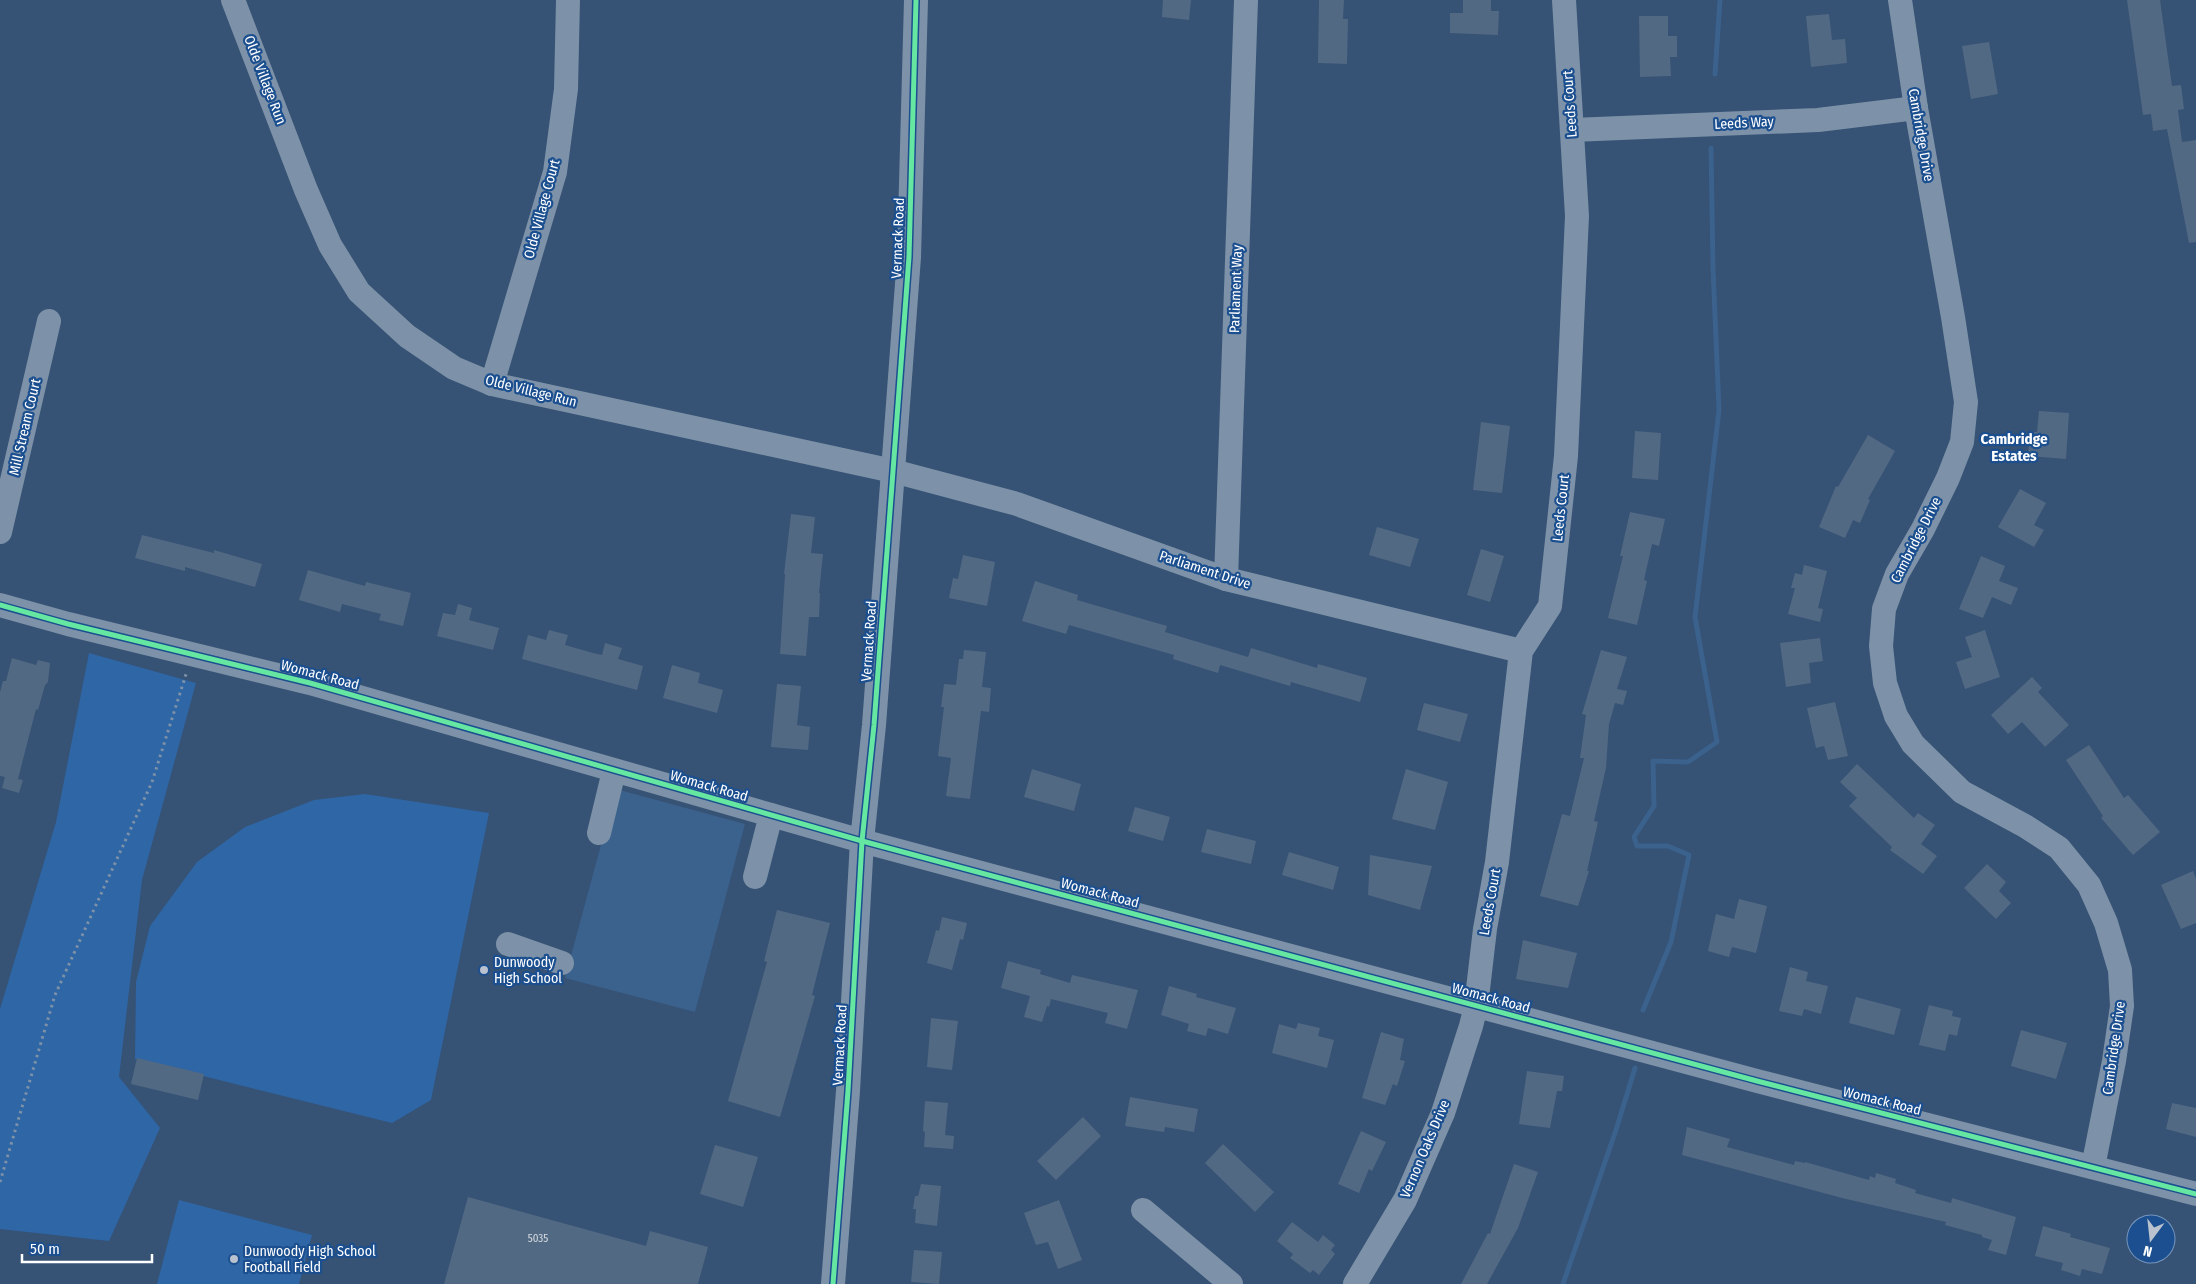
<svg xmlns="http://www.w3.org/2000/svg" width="2196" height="1284" viewBox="0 0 2196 1284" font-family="'Fira Sans Condensed',sans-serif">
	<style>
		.green { fill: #2f66a5 }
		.water { fill: #3b618d }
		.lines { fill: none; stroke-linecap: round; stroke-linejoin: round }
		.stream { stroke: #3b618d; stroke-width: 5 }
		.building { fill: #526984 }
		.path { stroke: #7d92a8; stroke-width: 3; stroke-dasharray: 2.5 4; stroke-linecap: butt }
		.minor { stroke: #7d92a8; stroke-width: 24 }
		.cycleway-casing { stroke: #1b4f8f; stroke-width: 8 }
		.cycleway { stroke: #66e7a1; stroke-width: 5 }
		.poi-dot { fill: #b9c2ce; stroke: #1b4f8f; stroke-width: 2 }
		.labels { text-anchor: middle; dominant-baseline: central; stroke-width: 4.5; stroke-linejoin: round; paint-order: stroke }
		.number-label { font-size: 11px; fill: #d4dae0 }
		.street-label { font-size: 14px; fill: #fff; stroke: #1b4f8f }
		.poi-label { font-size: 14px; fill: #fff; stroke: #1b4f8f; text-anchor: start }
		.neighbourhood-label { font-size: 15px; font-weight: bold; fill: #fff; stroke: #1b4f8f }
	</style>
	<rect width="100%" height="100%" fill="#365274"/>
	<!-- green -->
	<g class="green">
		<polygon points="89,653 196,683 142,880 119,1077 160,1128 109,1241 0,1229 0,1009 56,822"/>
		<polygon points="365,794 489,813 431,1100 392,1123 135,1059 136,982 150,926 197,862 245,827 314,800"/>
		<polygon points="179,1200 312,1235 299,1284 157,1284"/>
	</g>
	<!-- water -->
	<polygon class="water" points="616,789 745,824 695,1012 565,978"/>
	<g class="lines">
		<!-- stream -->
		<g class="stream">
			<polyline points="1715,74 1720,0"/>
			<polyline points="1643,1010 1671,942 1689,855 1668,846 1637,846 1634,837 1654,806 1653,761 1688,762 1717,742 1695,617 1719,410 1713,268 1711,148"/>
			<polyline points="1563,1284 1616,1130 1635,1068"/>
		</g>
	</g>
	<!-- building -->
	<g class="building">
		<polygon points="1163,0 1191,0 1189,20 1162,17"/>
		<polygon points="1319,0 1344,0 1343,19 1348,19 1347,64 1318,63"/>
		<polygon points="1463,0 1491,0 1491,11 1499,11 1498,35 1450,33 1450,13 1463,13"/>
		<polygon points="2127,0 2160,0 2172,86 2181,85 2184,109 2178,110 2182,142 2196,140 2196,242 2189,243 2167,129 2153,131 2151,114 2143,115"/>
		<polygon points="1829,14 1832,40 1845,39 1847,63 1811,67 1806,16"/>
		<polygon points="1639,16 1668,16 1668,36 1677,36 1677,57 1670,57 1671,76 1640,77"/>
		<polygon points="1989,42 1998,94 1971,99 1962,46"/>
		<polygon points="2039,411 2069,413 2066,459 2028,456 2030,432 2037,432"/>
		<polygon points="1481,422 1510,426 1502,493 1473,490"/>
		<polygon points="1635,431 1661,433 1658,480 1632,478"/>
		<polygon points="1868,435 1895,451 1868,499 1870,500 1860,523 1853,520 1845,538 1819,527 1836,486 1838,487"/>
		<polygon points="2020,489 2046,503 2034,525 2044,530 2034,547 1998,527"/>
		<polygon points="1630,512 1665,519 1659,546 1652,544 1644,580 1647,581 1637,625 1608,618 1623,556 1620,556"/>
		<polygon points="791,514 815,517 811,553 823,554 819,593 820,593 819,617 809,617 806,656 780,654 785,574 784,574"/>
		<polygon points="1377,527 1419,539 1410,567 1369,555"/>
		<polygon points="142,535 214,553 214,550 262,564 255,587 185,567 185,571 135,558"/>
		<polygon points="1481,549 1504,556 1490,602 1467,595"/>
		<polygon points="963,555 995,562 987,606 949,598 953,578 958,579"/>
		<polygon points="1981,556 2005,566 1999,581 2018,588 2011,605 1992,597 1983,618 1959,609"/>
		<polygon points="1804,565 1827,571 1818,608 1823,609 1820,622 1788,614 1795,588 1791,588 1795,573 1802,575"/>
		<polygon points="308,570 365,586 366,582 411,593 403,626 379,620 381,614 342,604 340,612 299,600"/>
		<polygon points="1035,581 1078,595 1077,600 1167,626 1165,632 1248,657 1251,648 1317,668 1318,664 1367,678 1360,702 1291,682 1290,686 1220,665 1218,673 1173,659 1174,655 1069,625 1066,634 1022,621"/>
		<polygon points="458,604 472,608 469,620 499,628 493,650 437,636 443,613 455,615"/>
		<polygon points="549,630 568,635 565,645 593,653 602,655 605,643 622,648 618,659 643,666 637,690 522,659 528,635 546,640"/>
		<polygon points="1985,630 2000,677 1965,689 1956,662 1972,657 1965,637"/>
		<polygon points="1820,638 1823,661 1809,663 1811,683 1786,687 1780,643"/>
		<polygon points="964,650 986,652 982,687 991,688 989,712 981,711 970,799 946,796 951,758 938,756 944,707 941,707 944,684 956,685 959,659 963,659"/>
		<polygon points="1601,650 1627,657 1617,689 1627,691 1623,705 1615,703 1609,724 1606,768 1594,821 1598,822 1587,871 1589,871 1578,906 1540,896 1562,814 1570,816 1584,758 1580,758 1586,715 1582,714"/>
		<polygon points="12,658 36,665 38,660 50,663 48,682 45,685 38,710 36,709 29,736 18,779 23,780 19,793 2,788 5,777 0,776 0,692 3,681 6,681"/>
		<polygon points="672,665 700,673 698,683 723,690 717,713 663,698"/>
		<polygon points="2032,677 2042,688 2038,692 2069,725 2045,747 2022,722 2008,734 1991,715"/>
		<polygon points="777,684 801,686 797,725 810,727 808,750 771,747"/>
		<polygon points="1835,702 1848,756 1828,760 1824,746 1816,748 1807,708"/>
		<polygon points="1424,703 1468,714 1460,742 1417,730"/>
		<polygon points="2089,745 2124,798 2128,795 2160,832 2133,855 2101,818 2103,816 2066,760"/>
		<polygon points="1857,764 1914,818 1918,813 1935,825 1921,844 1937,856 1923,874 1890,850 1892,847 1849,806 1857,798 1840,782"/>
		<polygon points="1032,769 1081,784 1074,811 1024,797"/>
		<polygon points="1406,769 1448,782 1435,830 1392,819"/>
		<polygon points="1135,807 1170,817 1163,841 1128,831"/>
		<polygon points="1207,829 1256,841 1251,864 1201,852"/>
		<polygon points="1289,852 1339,867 1333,890 1282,875"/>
		<polygon points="1370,855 1432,866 1420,910 1368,895"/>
		<polygon points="1987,864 2006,882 1999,891 2011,903 1996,919 1964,888"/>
		<polygon points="2193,871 2196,879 2196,923 2181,929 2161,885"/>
		<polygon points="1739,899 1767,906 1756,953 1732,947 1729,957 1708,951 1716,914 1734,919"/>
		<polygon points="777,910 830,923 812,995 815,996 780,1117 728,1101 767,962 764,961"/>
		<polygon points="942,917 967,923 963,940 960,939 952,970 927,963 936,930 939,931"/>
		<polygon points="1523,940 1577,953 1568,988 1516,979"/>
		<polygon points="1008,961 1041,970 1040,974 1070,983 1072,975 1138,990 1127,1029 1105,1023 1108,1013 1051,999 1049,1007 1047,1006 1042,1022 1024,1017 1030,996 1001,988"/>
		<polygon points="1790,967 1808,972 1806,981 1828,986 1821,1014 1804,1009 1802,1016 1779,1011"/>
		<polygon points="1169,986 1197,994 1196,997 1236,1008 1228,1034 1208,1028 1206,1036 1187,1031 1189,1024 1161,1015"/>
		<polygon points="1856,997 1901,1009 1894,1035 1849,1023"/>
		<polygon points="1929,1005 1953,1011 1952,1016 1961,1018 1957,1036 1949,1034 1945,1051 1919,1045"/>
		<polygon points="931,1018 958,1021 952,1070 927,1067"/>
		<polygon points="1298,1023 1320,1028 1318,1036 1334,1040 1327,1068 1272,1053 1279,1024 1296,1029"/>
		<polygon points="2021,1030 2067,1043 2056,1079 2011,1066"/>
		<polygon points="1381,1032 1404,1039 1400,1060 1405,1061 1397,1086 1393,1084 1385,1105 1362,1098"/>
		<polygon points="137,1058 204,1074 198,1100 131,1084"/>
		<polygon points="1527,1071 1564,1076 1562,1091 1557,1091 1550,1128 1519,1124"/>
		<polygon points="1130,1097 1198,1109 1194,1132 1165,1127 1164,1132 1125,1126"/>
		<polygon points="925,1101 948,1103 945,1135 954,1136 953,1149 924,1147 925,1132 923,1131"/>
		<polygon points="2172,1103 2196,1108 2196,1137 2166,1129"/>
		<polygon points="1083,1117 1101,1136 1056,1180 1037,1161"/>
		<polygon points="1687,1127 1730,1139 1727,1147 1772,1159 1794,1165 1795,1161 1805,1163 1805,1162 1869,1180 1870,1176 1875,1178 1876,1173 1896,1179 1895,1183 1916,1190 1915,1193 1951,1203 1952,1198 2016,1217 2006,1255 1988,1250 1992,1240 1982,1237 1982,1235 1945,1225 1946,1222 1842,1198 1682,1155"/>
		<polygon points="1361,1131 1386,1142 1372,1171 1369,1169 1359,1193 1338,1184"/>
		<polygon points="1223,1144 1274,1192 1255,1212 1205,1163"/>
		<polygon points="715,1145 758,1157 743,1207 700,1194"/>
		<polygon points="1514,1164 1538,1172 1518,1228 1487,1284 1461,1284 1488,1233 1490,1234"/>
		<polygon points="921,1184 941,1186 937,1226 915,1223 916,1209 913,1209 915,1196 918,1196"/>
		<polygon points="468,1197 646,1246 650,1231 708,1247 698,1284 444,1284"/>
		<polygon points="1059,1200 1082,1260 1058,1269 1048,1242 1036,1245 1024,1213"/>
		<polygon points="1292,1222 1318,1242 1323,1235 1335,1245 1331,1250 1335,1254 1319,1275 1313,1270 1310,1273 1290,1258 1293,1254 1277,1241"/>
		<polygon points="2043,1226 2071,1234 2070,1237 2110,1248 2102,1274 2082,1269 2080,1276 2061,1270 2063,1263 2035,1256"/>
		<polygon points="914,1250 942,1252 939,1284 911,1282"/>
	</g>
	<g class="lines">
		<!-- path -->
		<polyline class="path" points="0,1182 55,995 152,782 187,671"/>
		<!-- minor -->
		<g class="minor">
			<polyline points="233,0 306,190 330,245 359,292 407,336 454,368 492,384 893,471 1017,504 1226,579 1521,651"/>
			<polyline points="1900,0 1916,108 1953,317 1966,402 1962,442 1948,478 1923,529 1897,574 1884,609 1881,646 1885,683 1896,716 1913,744 1962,792 2025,826 2059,848 2089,885 2106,923 2120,970 2122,1006 2114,1061 2093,1167"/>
			<polyline points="1572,130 1818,120 1916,108"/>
			<polyline points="492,384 555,172 566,89 568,0"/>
			<polyline points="0,532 49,321"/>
			<polyline points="1226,579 1246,0"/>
			<polyline points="0,605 68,624 310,683 862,841 1757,1081 2196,1194"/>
			<polyline points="599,833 614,771"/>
			<polyline points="755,877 771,815"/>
			<polyline points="508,944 562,963"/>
			<polyline points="1143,1210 1231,1284"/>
			<polyline points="833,1284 848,1091 862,841 874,725 909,257 916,0"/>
			<polyline points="1355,1284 1405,1200 1443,1113 1471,1026 1476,1006 1485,929 1497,862 1521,651 1550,606 1566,456 1577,216 1564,0"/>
		</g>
		<!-- cycleway casing -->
		<g class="cycleway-casing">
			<g id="cycleway">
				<polyline points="0,605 68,624 310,683 862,841 1757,1081 2196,1194"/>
				<polyline points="833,1284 848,1091 862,841 874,725 909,257 916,0"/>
			</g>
		</g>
		<!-- cycleway -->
		<use href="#cycleway" class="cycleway"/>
	</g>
	<!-- markers -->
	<g class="poi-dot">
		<circle cx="484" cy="970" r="5"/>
		<circle cx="234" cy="1259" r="5"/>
	</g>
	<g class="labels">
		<!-- number labels -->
		<g class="number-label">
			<text x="538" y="1238">5035</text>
		</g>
		<!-- street labels -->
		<g class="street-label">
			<text transform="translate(265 80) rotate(69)">Olde Village Run</text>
			<text transform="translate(1570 104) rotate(-94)">Leeds Court</text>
			<text transform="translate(1744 123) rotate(-3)">Leeds Way</text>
			<text transform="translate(1921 135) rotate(80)">Cambridge Drive</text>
			<text transform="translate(542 209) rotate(-75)">Olde Village Court</text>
			<text transform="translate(898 238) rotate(-88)">Vermack Road</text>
			<text transform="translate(1236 289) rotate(-88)">Parliament Way</text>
			<text transform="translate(531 391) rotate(14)">Olde Village Run</text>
			<text transform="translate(25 427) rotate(-77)">Mill Stream Court</text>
			<text transform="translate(1561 508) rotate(-84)">Leeds Court</text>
			<text transform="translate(1916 540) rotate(-63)">Cambridge Drive</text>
			<text transform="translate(1205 570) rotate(18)">Parliament Drive</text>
			<text transform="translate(869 641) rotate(-86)">Vermack Road</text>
			<text transform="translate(320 675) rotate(15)">Womack Road</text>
			<text transform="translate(709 786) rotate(16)">Womack Road</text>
			<text transform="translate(1100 893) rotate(15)">Womack Road</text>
			<text transform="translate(1490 902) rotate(-80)">Leeds Court</text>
			<text transform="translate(1491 998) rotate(15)">Womack Road</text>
			<text transform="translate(840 1045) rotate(-87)">Vermack Road</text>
			<text transform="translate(2114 1048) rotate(-82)">Cambridge Drive</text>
			<text transform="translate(1882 1101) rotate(14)">Womack Road</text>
			<text transform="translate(1425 1149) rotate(-67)">Vernon Oaks Drive</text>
		</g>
		<!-- poi labels -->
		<g class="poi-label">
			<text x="494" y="962">Dunwoody<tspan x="494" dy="16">High School</tspan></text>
			<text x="244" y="1251">Dunwoody High School<tspan x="244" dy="16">Football Field</tspan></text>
		</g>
		<!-- neighbourhood labels -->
		<g class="neighbourhood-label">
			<text x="2014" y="439">Cambridge<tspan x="2014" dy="17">Estates</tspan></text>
		</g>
	</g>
	<!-- north arrow -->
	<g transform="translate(2151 1239) rotate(195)"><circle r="24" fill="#1b4f8f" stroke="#7695bc"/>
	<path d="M0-4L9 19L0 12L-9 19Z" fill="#b9c2ce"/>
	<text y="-8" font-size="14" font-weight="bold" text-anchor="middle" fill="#ffffff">N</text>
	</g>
	<!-- scale -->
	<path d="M22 1254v8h130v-8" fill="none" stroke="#ffffff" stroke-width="2.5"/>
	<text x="30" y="1254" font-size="15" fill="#ffffff" stroke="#1b4f8f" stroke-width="4" paint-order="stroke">50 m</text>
</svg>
